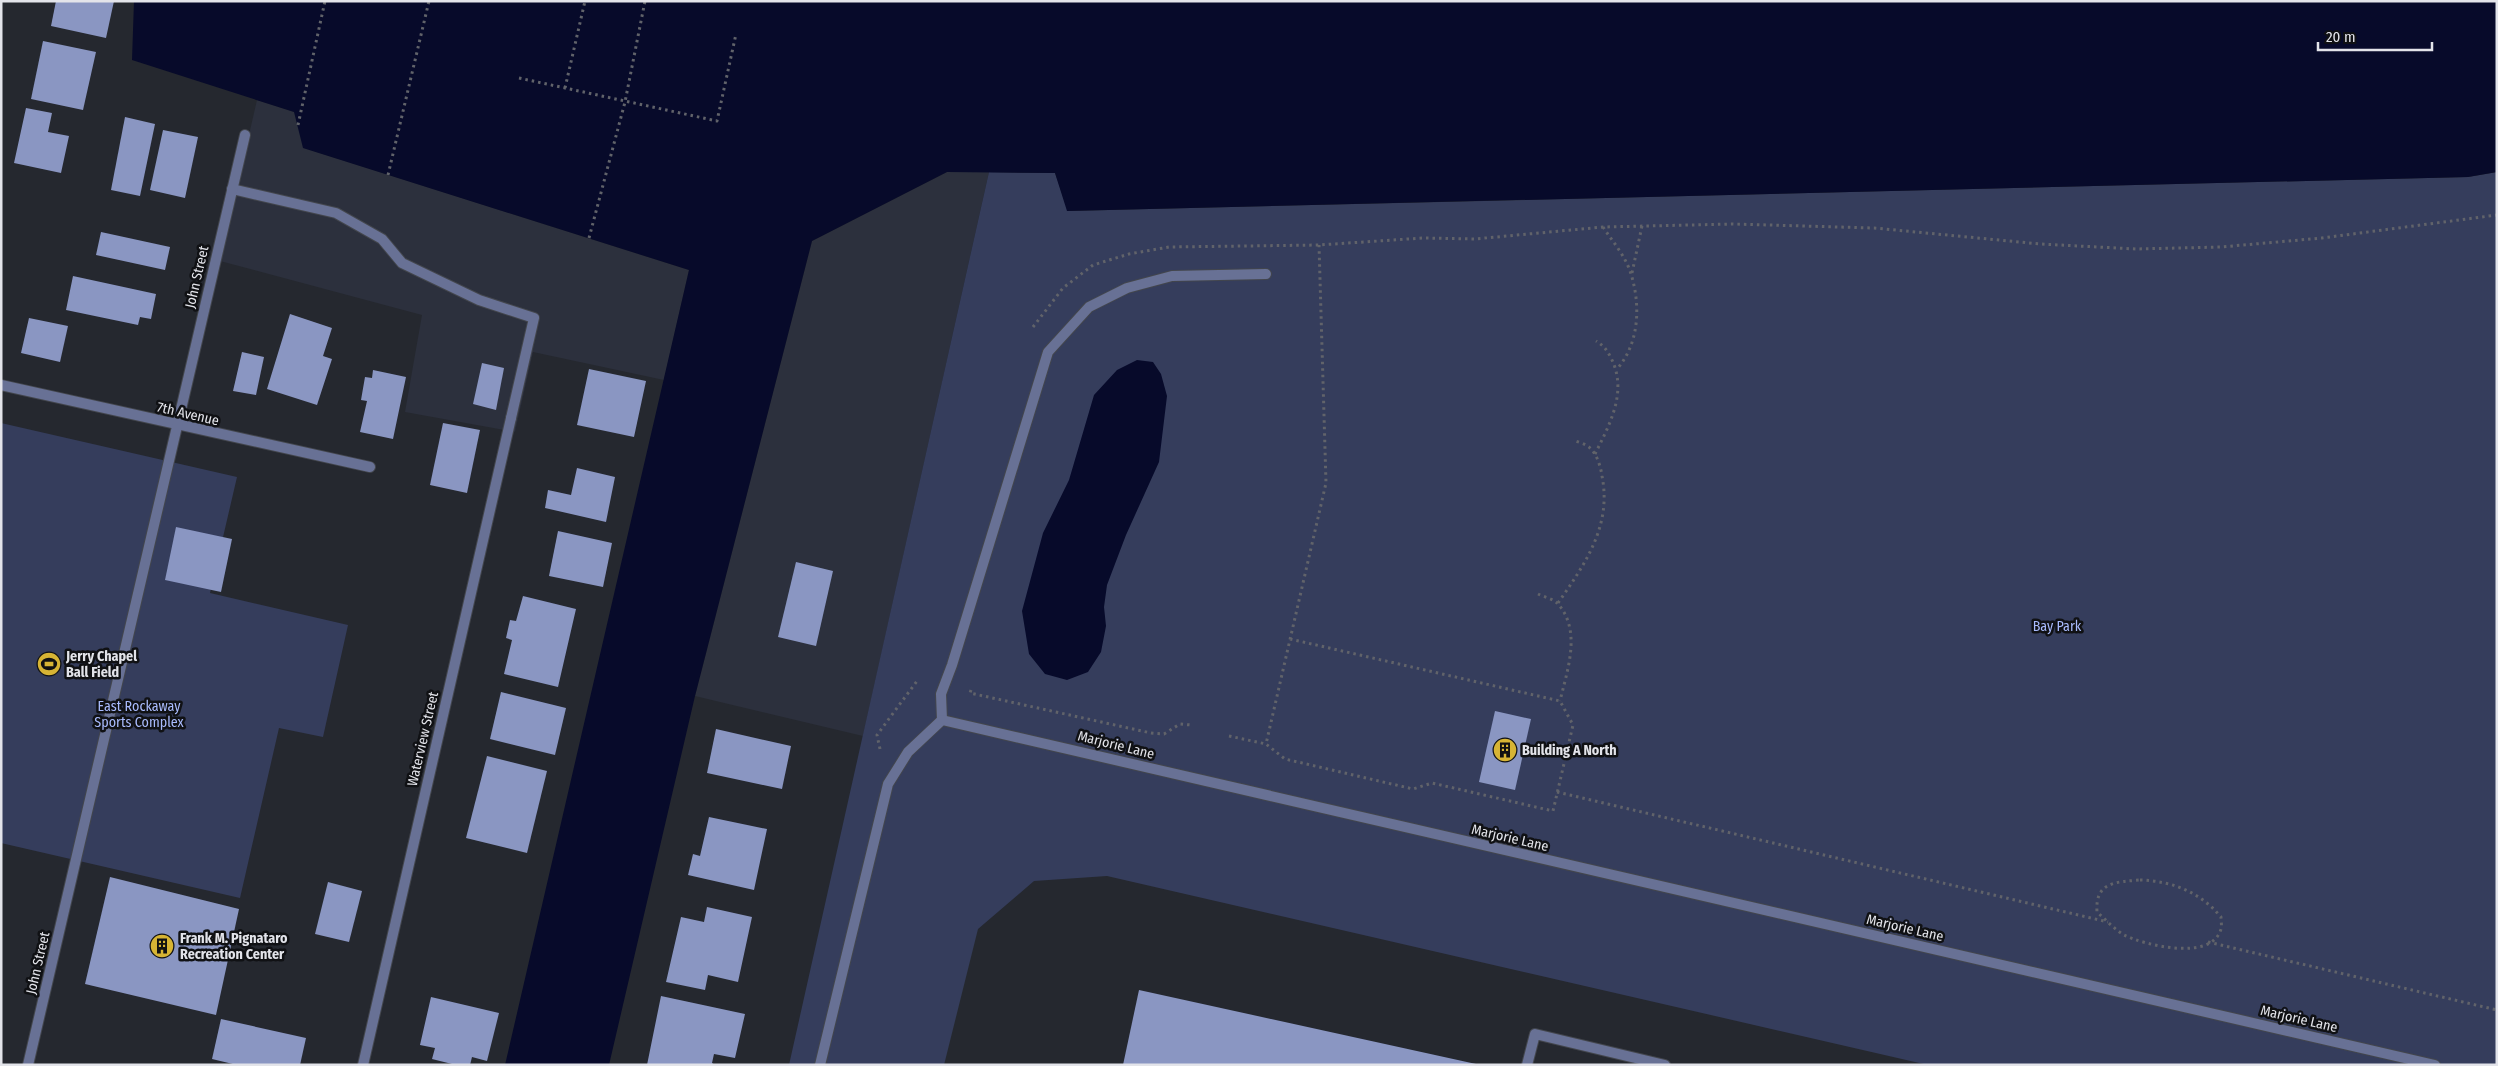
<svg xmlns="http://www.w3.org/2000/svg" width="2498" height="1066" viewBox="0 0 2498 1066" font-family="'Fira Sans Condensed',sans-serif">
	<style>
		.built { fill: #2c303d }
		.green { fill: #353d5c }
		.water { fill: #070a2a }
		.building { fill: #8a96c2 }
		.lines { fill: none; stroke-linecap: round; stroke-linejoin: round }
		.lane-casing { stroke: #43464d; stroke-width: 12 }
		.street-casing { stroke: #43464d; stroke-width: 12 }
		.path { stroke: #61636a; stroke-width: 3; stroke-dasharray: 2.5 4; stroke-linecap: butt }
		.lane { stroke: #687195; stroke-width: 10 }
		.street { stroke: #687195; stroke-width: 10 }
		.labels { text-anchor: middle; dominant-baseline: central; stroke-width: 5; stroke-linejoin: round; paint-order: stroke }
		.street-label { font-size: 14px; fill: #e3e4ea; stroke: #101114 }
		.park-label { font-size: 14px; fill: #a9bbfd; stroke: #101114 }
		.poi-label { font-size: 14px; font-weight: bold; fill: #e3e4ea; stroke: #101114; text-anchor: start }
	</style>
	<rect width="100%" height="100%" fill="#25282f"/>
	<!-- built -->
	<g class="built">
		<polygon points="257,100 295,112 304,148 689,270 664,380 533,352 515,432 405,412 422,315 220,261"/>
		<polygon points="947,172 989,172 863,736 695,696 812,241"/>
	</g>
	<!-- green -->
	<g class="green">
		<polygon points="989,172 1055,173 1068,211 2468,177 2497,172 2497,1065 1928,1065 1107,876 1034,881 978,929 944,1065 789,1065"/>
		<polygon points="1,423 237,477 210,593 348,625 323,737 279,728 240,898 1,843"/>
	</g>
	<!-- water -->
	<g class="water">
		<polygon points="134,1 2497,1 2497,172 2468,177 1067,211 1055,173 947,172 812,241 695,696 609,1065 505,1065 689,270 303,148 294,112 132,60"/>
		<polygon points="1137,360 1153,362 1161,374 1167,396 1159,462 1126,535 1107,585 1104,607 1106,626 1101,652 1088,672 1067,680 1045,674 1029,654 1022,611 1043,533 1069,480 1094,395 1117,370"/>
	</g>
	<!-- building -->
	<g class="building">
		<polygon points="56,1 114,1 106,38 51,26"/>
		<polygon points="43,41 96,52 83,110 31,99"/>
		<polygon points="26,108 52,113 48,132 69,136 61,173 14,163"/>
		<polygon points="125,117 155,124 140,196 111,190"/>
		<polygon points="163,130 198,137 185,198 150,190"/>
		<polygon points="101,232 170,247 165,270 96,255"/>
		<polygon points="73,276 156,294 151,319 140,317 138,325 66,310"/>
		<polygon points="290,314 332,328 323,356 332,359 317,405 267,389"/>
		<polygon points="29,318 68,326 60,362 21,353"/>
		<polygon points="242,352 264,357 256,395 233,391"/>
		<polygon points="482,363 504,368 496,410 473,404"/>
		<polygon points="589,369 646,381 634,437 577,425"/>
		<polygon points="373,370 406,377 393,439 360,432 367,401 361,400 365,377 372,378"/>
		<polygon points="443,423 480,430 467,493 430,485"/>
		<polygon points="577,468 615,477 606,522 545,508 548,490 571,495"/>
		<polygon points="176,527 232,539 221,592 165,580"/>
		<polygon points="558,531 612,543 603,587 549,576"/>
		<polygon points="796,562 833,571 816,646 778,637"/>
		<polygon points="523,596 576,609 558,687 504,674 512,640 506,638 510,620 516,621"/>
		<polygon points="501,692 566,708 555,755 490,739"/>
		<polygon points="1495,711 1531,719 1515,790 1479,782"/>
		<polygon points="716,729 791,746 782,789 707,773"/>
		<polygon points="487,756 547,771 527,853 466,838"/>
		<polygon points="709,817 767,829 754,890 688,875 693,854 700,856"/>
		<polygon points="110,877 239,909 216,1015 85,984"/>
		<polygon points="328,882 362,891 349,942 315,934"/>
		<polygon points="707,907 752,917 738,982 708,975 705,990 666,982 681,917 704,922"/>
		<polygon points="1139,990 1476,1064 1476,1065 1123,1065"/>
		<polygon points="661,996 745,1014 735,1058 714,1054 712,1063 715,1065 647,1065"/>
		<polygon points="431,997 499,1013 487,1061 472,1057 470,1065 456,1065 432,1059 435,1048 420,1045"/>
		<polygon points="221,1019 306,1038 300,1065 237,1065 212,1059"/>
	</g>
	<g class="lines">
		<!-- lane casing -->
		<g class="lane-casing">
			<g id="lane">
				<polyline points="232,189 336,213 382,239 402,263 479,300 534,318 511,418"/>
				<polyline points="942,720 941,694 952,665 1048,352 1089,307 1127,288 1172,276 1266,274"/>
				<polyline points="1527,1065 1535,1034 1665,1065"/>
			</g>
		</g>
		<!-- street casing -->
		<g class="street-casing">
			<g id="street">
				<polyline points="1,385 370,467"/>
				<polyline points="28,1065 245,135"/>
				<polyline points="363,1065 511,418"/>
				<polyline points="820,1065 888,784 908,752 942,720 2435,1065"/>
			</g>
		</g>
		<!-- path -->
		<g class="path">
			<polyline points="519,78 717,121 736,34"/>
			<polyline points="565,88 585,1"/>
			<polyline points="298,125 325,1"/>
			<polyline points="388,175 429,1"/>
			<path d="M1603,227C1613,242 1626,257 1631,274C1641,306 1639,344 1617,369"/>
			<polyline points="589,238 625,102 645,1"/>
			<polyline points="1632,273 1642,226"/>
			<polyline points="1033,327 1063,288 1093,265 1129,254 1169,247 1319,245 1423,238 1475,239 1603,227 1733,224 1874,228 2040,244 2136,249 2221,247 2322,238 2497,215"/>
			<path d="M1595,454C1610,424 1628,391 1611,358C1607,350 1604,346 1596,341"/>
			<path d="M1538,594C1544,597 1554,599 1558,604C1582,631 1567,671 1560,701"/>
			<path d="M1558,603C1585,564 1612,526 1602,476C1601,468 1597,454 1590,448C1586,444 1578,442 1573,440"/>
			<polyline points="1290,639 1560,701 1573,725 1553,811 1432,783 1413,789 1285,759 1266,744 1326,483 1319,245"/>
			<polyline points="971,690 970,693 1151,733 1164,734 1180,724 1191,725"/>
			<polyline points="1229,736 1266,744"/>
			<polyline points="880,749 877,735 917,681"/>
			<polyline points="1557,792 2108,922"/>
			<path d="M2140,880C2172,881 2200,892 2221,917C2221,921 2222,926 2221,929C2212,962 2144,945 2124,935C2114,929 2106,920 2097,912C2095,882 2115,882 2140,880Z"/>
			<polyline points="2208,942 2497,1010"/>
		</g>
		<!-- lane -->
		<use href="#lane" class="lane"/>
		<!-- street -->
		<use href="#street" class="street"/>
	</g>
	<!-- icons -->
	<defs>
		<g id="stadium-disc" transform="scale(1.25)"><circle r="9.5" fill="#d7b434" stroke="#101114"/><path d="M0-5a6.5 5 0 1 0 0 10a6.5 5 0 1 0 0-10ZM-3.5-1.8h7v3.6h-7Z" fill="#111"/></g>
		<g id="building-disc" transform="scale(1.25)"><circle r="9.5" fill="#d7b434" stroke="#101114"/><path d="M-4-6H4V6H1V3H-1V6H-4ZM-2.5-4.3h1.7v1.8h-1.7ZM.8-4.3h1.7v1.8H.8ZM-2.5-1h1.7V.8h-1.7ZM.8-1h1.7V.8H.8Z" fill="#111"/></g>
	</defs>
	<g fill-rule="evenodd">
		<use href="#stadium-disc" x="49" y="664"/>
		<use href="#building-disc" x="1505" y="750"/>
		<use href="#building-disc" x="162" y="946"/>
	</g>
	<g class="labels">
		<!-- street labels -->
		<g class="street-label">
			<text transform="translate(197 277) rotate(-77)">John Street</text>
			<text transform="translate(188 414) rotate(13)">7th Avenue</text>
			<text transform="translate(423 739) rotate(-77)">Waterview Street</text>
			<text transform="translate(1116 745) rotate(14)">Marjorie Lane</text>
			<text transform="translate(1510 838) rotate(13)">Marjorie Lane</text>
			<text transform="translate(1905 928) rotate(13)">Marjorie Lane</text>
			<text transform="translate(38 963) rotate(-77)">John Street</text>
			<text transform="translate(2299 1019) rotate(13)">Marjorie Lane</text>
		</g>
		<!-- park labels -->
		<g class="park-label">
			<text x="2057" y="626">Bay Park</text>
			<text x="139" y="706">East Rockaway<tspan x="139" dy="16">Sports Complex</tspan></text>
		</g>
		<!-- poi labels -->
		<g class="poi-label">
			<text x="66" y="656">Jerry Chapel<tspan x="66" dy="16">Ball Field</tspan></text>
			<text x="1522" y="750">Building A North</text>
			<text x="180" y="938">Frank M. Pignataro<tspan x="180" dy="16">Recreation Center</tspan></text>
		</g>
	</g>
	<!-- border -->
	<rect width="2498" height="1066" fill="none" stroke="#e3e4ea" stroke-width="5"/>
	<!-- scale -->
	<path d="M2318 42v8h114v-8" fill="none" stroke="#e3e4ea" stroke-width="2.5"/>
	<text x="2326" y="42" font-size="15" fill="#e3e4ea" stroke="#101114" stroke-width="4" paint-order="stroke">20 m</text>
</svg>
